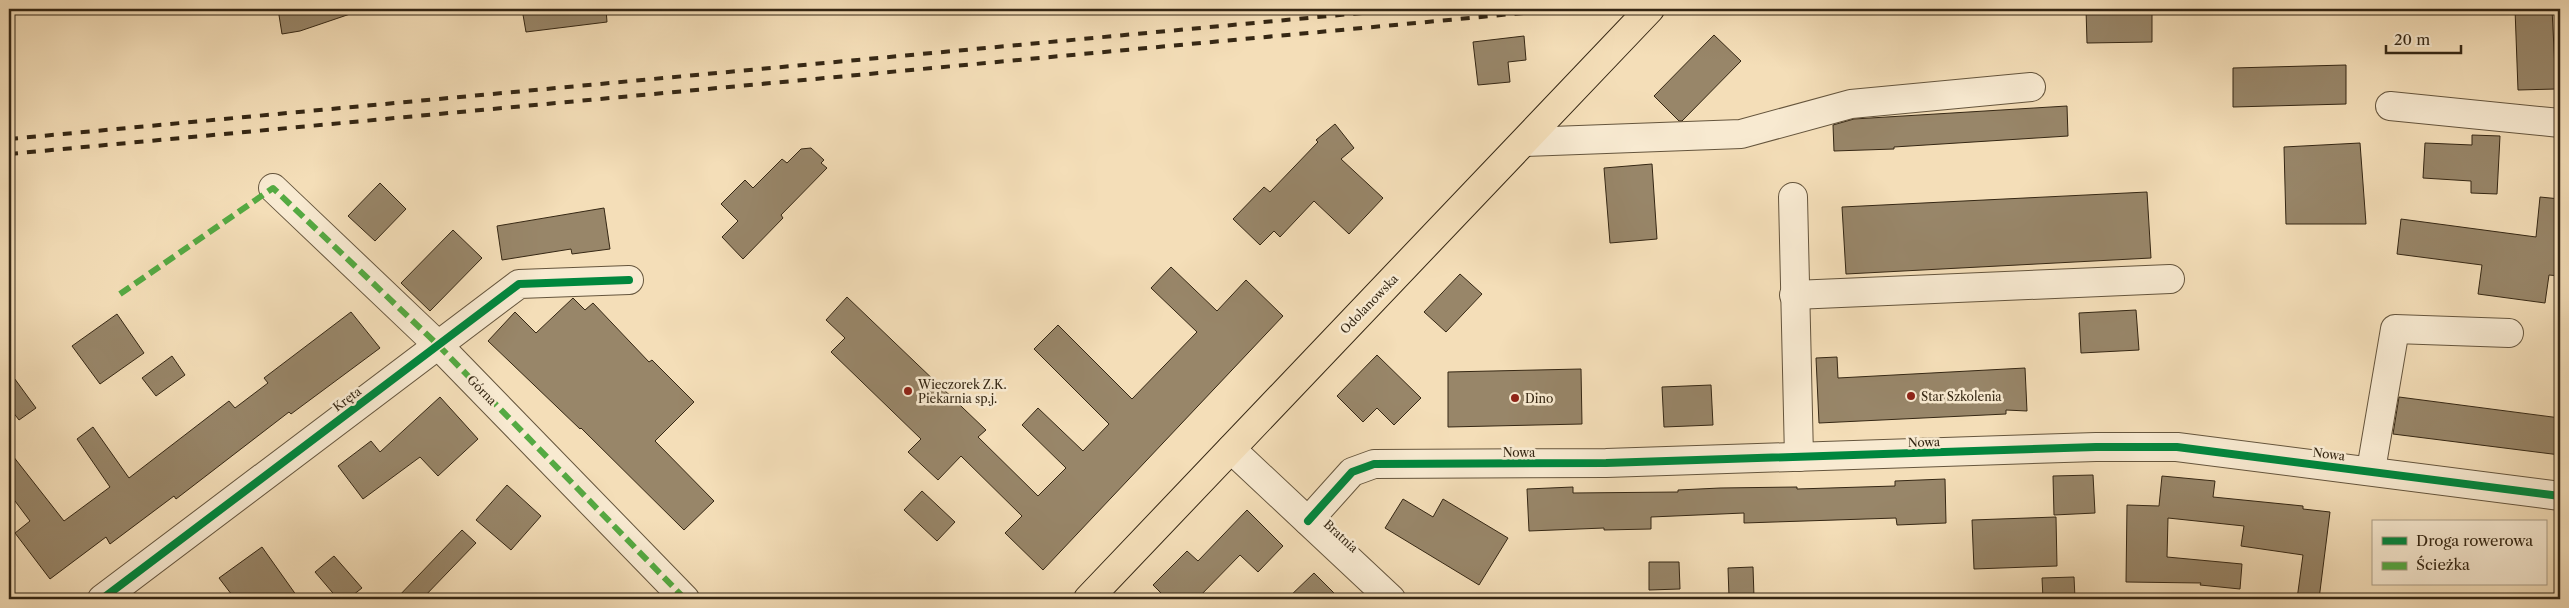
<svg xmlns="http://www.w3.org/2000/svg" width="2569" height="608" viewBox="0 0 2569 608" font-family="'Libre Caslon Text',serif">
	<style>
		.building { fill: #988669; stroke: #352714 }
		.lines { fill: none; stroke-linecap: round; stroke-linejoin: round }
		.minor-casing { stroke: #65553d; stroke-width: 30 }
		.major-casing { stroke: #352714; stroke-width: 30 }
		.minor { stroke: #f8ead1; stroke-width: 28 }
		.major { stroke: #f4deb8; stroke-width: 28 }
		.rail { stroke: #352714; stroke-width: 4; stroke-dasharray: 9 9; stroke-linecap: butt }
		.quiet { stroke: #54aa42; stroke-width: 6; stroke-dasharray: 12 6; stroke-linecap: butt }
		.cycleway-casing { stroke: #f8ead1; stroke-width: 11 }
		.cycleway { stroke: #00873e; stroke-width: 8 }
		.poi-dot { fill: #8f2418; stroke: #f8ead1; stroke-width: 2 }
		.labels { text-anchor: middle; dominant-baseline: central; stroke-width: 5; stroke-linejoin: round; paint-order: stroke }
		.street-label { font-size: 12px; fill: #352714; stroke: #f8ead1 }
		.poi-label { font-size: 12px; fill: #352714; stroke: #f8ead1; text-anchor: start }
	</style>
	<rect width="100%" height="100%" fill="#f4deb8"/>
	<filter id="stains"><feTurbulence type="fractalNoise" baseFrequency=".004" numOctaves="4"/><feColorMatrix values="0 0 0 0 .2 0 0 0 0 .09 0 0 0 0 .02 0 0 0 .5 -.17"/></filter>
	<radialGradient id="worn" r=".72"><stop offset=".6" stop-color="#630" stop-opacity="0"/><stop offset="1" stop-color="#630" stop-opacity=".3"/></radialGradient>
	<!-- building -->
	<g class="building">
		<polygon points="278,9 355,9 356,12 300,31 282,34"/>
		<polygon points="522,9 606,9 607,22 526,32"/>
		<polygon points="2086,9 2152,9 2152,42 2087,43"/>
		<polygon points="2515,9 2552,9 2556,89 2518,90"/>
		<polygon points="1714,35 1741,61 1682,121 1679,121 1654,96"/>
		<polygon points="1524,36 1526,60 1508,62 1510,82 1478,85 1473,42"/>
		<polygon points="2346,65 2346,104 2233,107 2233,68"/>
		<polygon points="2067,106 2068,136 1894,147 1894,149 1834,151 1833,125 1854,119"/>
		<polygon points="1335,124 1354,148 1341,159 1383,198 1349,234 1314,201 1280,237 1274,231 1260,245 1233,219 1264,187 1270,192 1318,142 1316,140"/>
		<polygon points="2472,135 2500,136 2497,194 2471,193 2471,181 2423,178 2425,143 2472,145"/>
		<polygon points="2360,143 2366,224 2286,224 2284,147"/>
		<polygon points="811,148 824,160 821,163 827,168 781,215 783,218 743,259 722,237 738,221 721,204 745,180 753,188 782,159 787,163 801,149"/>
		<polygon points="1652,164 1657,239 1610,243 1604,168"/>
		<polygon points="380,183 406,209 375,241 348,216"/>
		<polygon points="2147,192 2151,258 1846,274 1842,207"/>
		<polygon points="2540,197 2560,199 2560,276 2549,275 2545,303 2478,294 2482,265 2397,254 2401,219 2536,237"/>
		<polygon points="604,208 610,249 572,254 571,249 502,260 497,226"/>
		<polygon points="453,230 482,258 430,311 401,283"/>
		<polygon points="1171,267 1217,311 1246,280 1283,316 1043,570 1005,533 1022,516 961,456 938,480 908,452 921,439 831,352 845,338 826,320 847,297 986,430 978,437 1038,496 1066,468 1022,425 1038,408 1083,451 1109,424 1034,349 1058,325 1132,399 1197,332 1151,288"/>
		<polygon points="1460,274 1482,294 1446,332 1424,312"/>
		<polygon points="573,298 585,310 593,303 649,362 652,360 694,402 655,441 714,501 684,530 581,428 580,429 488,341 515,312 536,333"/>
		<polygon points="2136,310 2139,350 2081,353 2079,313"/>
		<polygon points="351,312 380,348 291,414 289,412 176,499 174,496 110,544 106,537 50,579 15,533 30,521 9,493 9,451 64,521 110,487 77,439 93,427 129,478 229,401 235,408 268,383 264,378"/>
		<polygon points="117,314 144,353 100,384 72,346"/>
		<polygon points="1377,355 1421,398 1394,425 1377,408 1363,422 1337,396"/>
		<polygon points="172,356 185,375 156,396 142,378"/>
		<polygon points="1837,357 1838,378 2025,368 2027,411 2006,410 2006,414 1819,423 1816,358"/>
		<polygon points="1581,369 1582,424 1448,427 1448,372"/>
		<polygon points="9,371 36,408 19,420 9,407"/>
		<polygon points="1711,385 1713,425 1664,427 1662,387"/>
		<polygon points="440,397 478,439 438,476 420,457 363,499 338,466 371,441 380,452"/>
		<polygon points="2399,397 2560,418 2560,455 2393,434"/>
		<polygon points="2093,475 2095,513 2054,515 2053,476"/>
		<polygon points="2162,476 2215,481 2213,497 2303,506 2303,509 2330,512 2319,599 2297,599 2303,555 2241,546 2244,526 2168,518 2167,557 2242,564 2240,589 2200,585 2201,583 2126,582 2127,505 2159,506"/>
		<polygon points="1945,479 1946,523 1897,525 1896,518 1744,523 1744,513 1651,517 1651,529 1604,530 1604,528 1529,531 1527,489 1573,487 1573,493 1678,492 1678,490 1720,488 1797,487 1797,489 1895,486 1895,481"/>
		<polygon points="507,485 541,516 511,550 476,520"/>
		<polygon points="922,491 955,522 937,541 904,510"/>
		<polygon points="1403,499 1433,517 1443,499 1508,538 1479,585 1385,528"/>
		<polygon points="1247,510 1283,546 1258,572 1240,555 1197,599 1167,599 1153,585 1187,551 1198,561"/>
		<polygon points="2056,517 2057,566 1974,569 1972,520"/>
		<polygon points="462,530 476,543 422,599 396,599"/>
		<polygon points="262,547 299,599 235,599 219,578"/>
		<polygon points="334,556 362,588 348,599 338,599 315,572"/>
		<polygon points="1649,562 1679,562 1680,589 1649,590"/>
		<polygon points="1753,567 1754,597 1729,597 1728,568"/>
		<polygon points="1314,573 1340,599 1287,599"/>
		<polygon points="2074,577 2075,598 2043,599 2042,578"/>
	</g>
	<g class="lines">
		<!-- minor casing -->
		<g class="minor-casing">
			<g id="minor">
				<polyline points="2390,106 2560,123"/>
				<polyline points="1525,142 1741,134 1851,104 2031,87"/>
				<polyline points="273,188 438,345 685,599"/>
				<polyline points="1793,197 1799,457"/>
				<polyline points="1794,295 2170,279"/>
				<polyline points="1231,449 1391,599"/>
				<polyline points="2371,470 2395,329 2509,333"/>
				<polyline points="1308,521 1352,472 1374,464 1606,463 2096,447 2177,447 2560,496"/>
				<polyline points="102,599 519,284 629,280"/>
			</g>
		</g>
		<!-- major casing -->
		<g class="major-casing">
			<polyline id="major" points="1088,599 1650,9"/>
		</g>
		<!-- minor -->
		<use href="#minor" class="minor"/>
		<!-- major -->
		<use href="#major" class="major"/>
		<!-- rail -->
		<g class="rail">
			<polyline points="9,139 1404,9"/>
			<polyline points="9,154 1566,9"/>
		</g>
		<!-- quiet -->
		<polyline class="quiet" points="120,294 273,188 438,345 685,599"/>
		<!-- cycleway casing -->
		<g class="cycleway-casing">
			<g id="cycleway">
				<polyline points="1308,521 1352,472 1374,464 1606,463 2096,447 2177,447 2560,496"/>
				<polyline points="102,599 519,284 629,280"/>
			</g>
		</g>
		<!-- cycleway -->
		<use href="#cycleway" class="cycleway"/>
	</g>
	<!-- markers -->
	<g class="poi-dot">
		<circle cx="908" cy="391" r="5"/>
		<circle cx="1911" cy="396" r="5"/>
		<circle cx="1515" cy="398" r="5"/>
	</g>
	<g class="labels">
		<!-- street labels -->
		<g class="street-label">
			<text transform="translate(1369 304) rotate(-46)">Odolanowska</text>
			<text transform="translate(482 390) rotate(46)">Górna</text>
			<text transform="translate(347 399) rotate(-37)">Kręta</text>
			<text transform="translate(1924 442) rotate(-2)">Nowa</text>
			<text x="1519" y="452">Nowa</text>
			<text transform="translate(2329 454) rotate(7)">Nowa</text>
			<text transform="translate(1341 536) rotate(43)">Bratnia</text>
		</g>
		<!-- poi labels -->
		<g class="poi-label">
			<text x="918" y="384">Wieczorek Z.K.<tspan x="918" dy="14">Piekarnia sp.j.</tspan></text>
			<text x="1921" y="396">Star Szkolenia</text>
			<text x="1525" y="398">Dino</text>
		</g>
	</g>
	<!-- margin -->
	<rect width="2569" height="608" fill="none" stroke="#f4deb8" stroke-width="30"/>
	<rect x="10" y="10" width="2549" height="588" fill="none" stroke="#352714" stroke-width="2.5"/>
	<rect x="15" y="15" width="2539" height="578" fill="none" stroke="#352714"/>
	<!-- legend -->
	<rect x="2372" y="520" width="175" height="65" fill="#f8ead1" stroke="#aa9c85"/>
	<rect x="2382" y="537" width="25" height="8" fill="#00873e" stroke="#aa9c85"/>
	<text x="2416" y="546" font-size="15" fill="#352714">Droga rowerowa</text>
	<rect x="2382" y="562" width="25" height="8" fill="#54aa42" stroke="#aa9c85"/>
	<text x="2416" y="570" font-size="15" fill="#352714">Ścieżka</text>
	<!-- scale -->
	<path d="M2386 45v8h75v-8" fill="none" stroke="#352714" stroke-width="2.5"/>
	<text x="2394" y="45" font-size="15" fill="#352714" stroke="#f8ead1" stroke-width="4" paint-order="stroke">20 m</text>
	<rect width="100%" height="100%" filter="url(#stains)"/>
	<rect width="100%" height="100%" fill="url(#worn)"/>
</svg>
